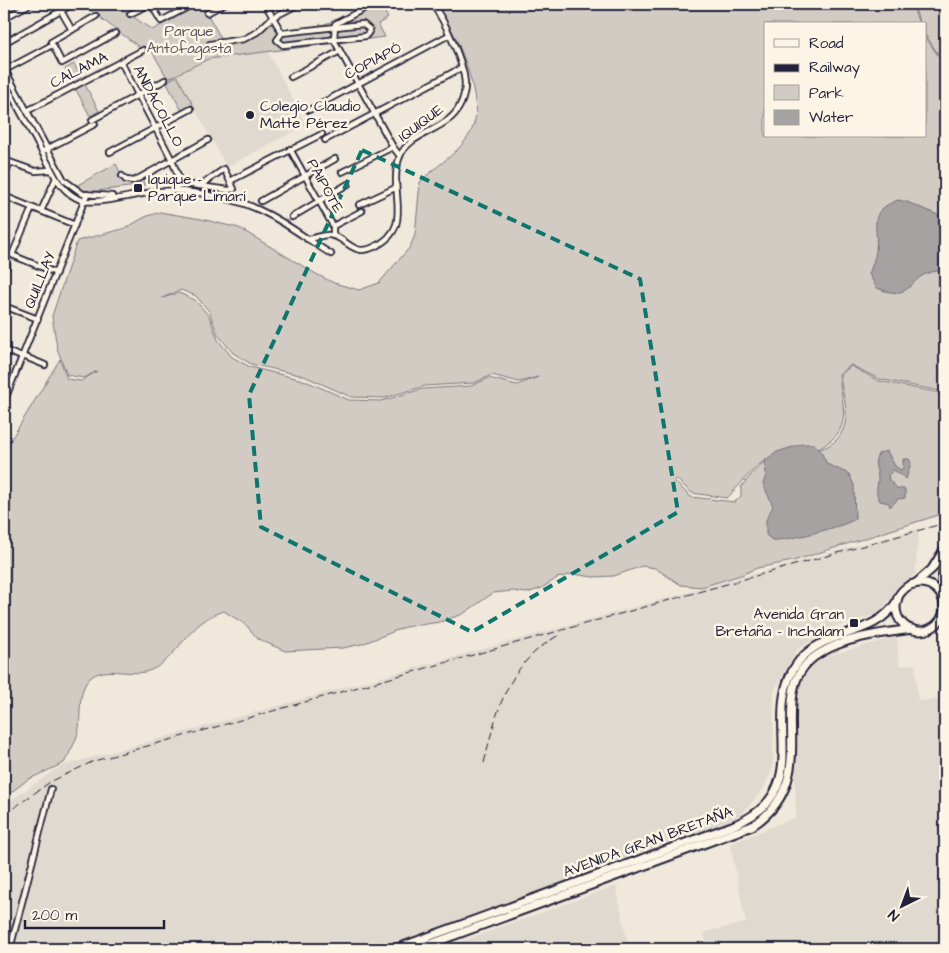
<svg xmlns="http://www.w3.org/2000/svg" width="949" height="953" viewBox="0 0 949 953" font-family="'Architects Daughter',sans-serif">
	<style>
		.built { fill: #e0d9cf }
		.green { fill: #d1cbc3; stroke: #7a767f; fill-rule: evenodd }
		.water { fill: #a6a2a2; stroke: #716f79 }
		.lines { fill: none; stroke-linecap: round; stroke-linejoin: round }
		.street-casing { stroke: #22223b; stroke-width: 8 }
		.primary-casing { stroke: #22223b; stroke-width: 11 }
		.street { stroke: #fcf5e5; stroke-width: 4.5 }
		.primary { stroke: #fcf5e5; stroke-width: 7 }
		.rail { stroke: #22223b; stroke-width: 1; stroke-dasharray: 8 4; stroke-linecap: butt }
		.marked { fill: none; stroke: #0f766e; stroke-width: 4; stroke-dasharray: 10 6; stroke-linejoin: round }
		.poi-dot { fill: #22223b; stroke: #fcf5e5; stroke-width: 2 }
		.labels { text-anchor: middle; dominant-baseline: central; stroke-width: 5; stroke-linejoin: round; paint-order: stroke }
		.park-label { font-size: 15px; fill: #575564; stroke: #fcf5e5 }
		.street-label { font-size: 15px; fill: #22223b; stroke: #fcf5e5 }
		.poi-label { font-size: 15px; fill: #22223b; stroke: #fcf5e5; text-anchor: start }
	</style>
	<rect width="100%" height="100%" fill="#efe8db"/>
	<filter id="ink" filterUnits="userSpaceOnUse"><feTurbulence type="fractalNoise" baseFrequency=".02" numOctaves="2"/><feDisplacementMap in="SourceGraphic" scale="10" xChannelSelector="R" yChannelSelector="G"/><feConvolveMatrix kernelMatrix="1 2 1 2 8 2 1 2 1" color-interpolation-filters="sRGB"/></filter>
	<g filter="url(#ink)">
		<!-- built -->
		<g class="built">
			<polygon points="267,50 306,125 227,167 177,76 208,59"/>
			<polygon points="919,528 915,574 888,601 879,614 833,627 797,650 774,691 773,768 764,788 737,820 377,949 4,949 4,805 61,766"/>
			<polygon points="897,637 899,666 915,664 918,701 945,699 945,949 708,949 704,932 746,923 730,844 796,817 793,701 803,678 816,663 830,655"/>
			<polygon points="616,886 629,949 440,949"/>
		</g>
		<!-- green -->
		<g class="green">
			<path d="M82,4H115L152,30L192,9L189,4H202L223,42L244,39L272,23L278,32C294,29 310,28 325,24C344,18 360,4 380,4L388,18L378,24L385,37L208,59L168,79L149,46L143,50Z"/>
			<path d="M435,4H908L914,10L919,24H765V136H925V36L945,66V392L879,379L851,365L839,374C840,398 853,424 830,441C824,446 818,450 810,452C799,454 787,452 776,455C756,461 741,485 727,498L692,493L676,479L675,482L691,497L735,502L741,496V487C750,476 761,461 775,456C799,448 835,459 845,424C849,408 841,391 840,375L851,366L879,381L945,394V513L793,561L757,568L741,575L701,587L681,585L655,568L642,566L614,576L593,577L573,574L557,578L542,588L527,593L513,591L493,593L463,614L440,622L405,627L362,644L343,648L285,651L258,639L246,625L224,611C188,621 178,659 151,670C131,679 100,661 86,683C78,696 81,714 79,728C77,740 70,752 64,763L27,780L4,798V451L60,359L67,379L81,381L97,371L84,378L67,375L57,348L52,316L77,241L126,228L145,217L160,212L201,219L239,228L316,274L334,283L359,290L379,283L410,247L415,235L420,182C437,164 466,150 474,124C483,96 454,24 435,4ZM181,290L196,296L209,311L218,335L233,353L251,364L304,376L351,397L384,398L425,386L474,383L492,375L519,382L538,377L517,385L489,378L471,386L422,389L381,401L349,400L303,380L250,367L232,357L218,340L209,316L195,300L179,293L162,298Z"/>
			<polygon points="909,4 945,4 945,65 925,34 925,24 920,24 915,9"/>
			<polygon points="74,64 99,111 90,116 65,69"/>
			<polygon points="177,76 193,105 182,111 166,82"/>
			<polygon points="116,164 122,176 130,181 139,175 145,185 88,192 74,187"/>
		</g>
		<!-- water -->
		<g class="water">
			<path d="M898,200L907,202L945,218V271C905,269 918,305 877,288L869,274C872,266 875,258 876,251C879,225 866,212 898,200Z"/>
			<path d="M802,444H814L820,450L827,464L849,474L854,485L855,519C846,526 784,542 772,540L766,535V520L773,506L763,484L766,475L765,461L777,452Z"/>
			<path d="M887,451L895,466L901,470L903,468V459H909L911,463L906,479L894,470L888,475L889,480L898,489H905V498L898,499L890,507L889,503L880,501C875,493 877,489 878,481C879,470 871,464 879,453Z"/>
		</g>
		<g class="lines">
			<!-- street casing -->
			<g class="street-casing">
				<g id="street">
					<polyline points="151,4 161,21 184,9"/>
					<polyline points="265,4 282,33"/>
					<polyline points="373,4 335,24 334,40 393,147 400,156"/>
					<polyline points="61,11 72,30"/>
					<polyline points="207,13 224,4"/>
					<polyline points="130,14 150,4"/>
					<polyline points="96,16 51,42 62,63 116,33"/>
					<polyline points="4,18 30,4"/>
					<polygon points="363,24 370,30 366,36 283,45 277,40 282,33"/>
					<polyline points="4,43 73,4"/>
					<polyline points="210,44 244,39 257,32 272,18 299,4"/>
					<polyline points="121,62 172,160 178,176 177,191"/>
					<polyline points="4,68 64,180 83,194 112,196"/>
					<polyline points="5,70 52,45"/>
					<polyline points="291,77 340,51"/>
					<path d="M4,81L56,178C63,189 72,198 85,201C102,204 141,193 160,191C183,189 206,194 228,199C268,208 297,233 331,254"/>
					<polyline points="309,110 449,35"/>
					<polyline points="27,111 143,50"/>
					<polyline points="92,120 165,80"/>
					<polyline points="325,140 461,68"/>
					<polyline points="290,149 333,226 333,236"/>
					<polyline points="45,150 95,124"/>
					<polyline points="110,152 191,109"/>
					<polyline points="4,160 35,171 51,170"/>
					<polyline points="342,172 393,147"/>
					<polyline points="122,176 126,180 134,181 208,140"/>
					<polyline points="4,177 10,163"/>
					<polyline points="230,181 322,134"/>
					<polyline points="178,183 228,190 234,189 224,169 200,186"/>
					<polyline points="4,196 75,225"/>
					<polyline points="261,201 335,159"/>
					<polyline points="359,205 395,188"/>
					<polyline points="32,208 12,255 56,273"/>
					<polyline points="41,211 56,178"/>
					<polyline points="292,217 348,184"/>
					<polyline points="333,226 362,211"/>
					<path d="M307,239C315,239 322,234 329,235C345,235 352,258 374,247C417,227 386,191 400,156C408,137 433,132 448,120C459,112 465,98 465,84C464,63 445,20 432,4"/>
					<polyline points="4,274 7,265"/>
					<polyline points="4,306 38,319"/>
					<polyline points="4,350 22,357"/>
					<polyline points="23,356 45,365"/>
					<polyline points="4,402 87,194"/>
					<polyline points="10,949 51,789"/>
				</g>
			</g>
			<!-- primary casing -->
			<g class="primary-casing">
				<g id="primary">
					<circle cx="920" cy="607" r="24"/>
					<polyline points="915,584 932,569 945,548"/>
					<polyline points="942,597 942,578 945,565"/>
					<path d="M395,949L732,826C822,790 756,715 799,661C826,628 875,638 897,601"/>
					<path d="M417,949L752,826C830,775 757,690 820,653C846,637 882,633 912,629"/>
				</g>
			</g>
			<!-- street -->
			<use href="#street" class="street"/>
			<!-- primary -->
			<use href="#primary" class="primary"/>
			<!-- rail -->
			<g class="rail">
				<path d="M484,763C497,709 507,664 559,635"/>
				<polyline points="4,815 50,782 94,761 945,523"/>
				<polyline points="847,949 868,945"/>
			</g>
		</g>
	</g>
	<!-- marked area -->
	<path class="marked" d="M362,150L640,279L678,512L472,632L261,527L249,395Z"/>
	<!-- markers -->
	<g class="poi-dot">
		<circle cx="250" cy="115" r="5"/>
		<rect x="133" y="183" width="10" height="10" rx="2.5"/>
		<rect x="849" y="618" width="10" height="10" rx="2.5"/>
	</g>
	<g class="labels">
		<!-- park labels -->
		<g class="park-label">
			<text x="189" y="31">Parque<tspan x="189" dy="17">Antofagasta</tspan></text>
		</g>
		<!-- street labels -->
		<g class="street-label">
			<text transform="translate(373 61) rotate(-28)">COPIAPÓ</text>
			<text transform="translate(79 70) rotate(-27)">CALAMA</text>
			<text transform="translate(158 106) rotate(62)">ANDACOLLO</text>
			<text transform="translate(421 123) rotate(-37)">IQUIQUE</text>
			<text transform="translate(325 186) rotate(61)">PAIPOTE</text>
			<text transform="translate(40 280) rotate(-68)">QUILLAY</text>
			<text transform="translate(648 842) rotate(-20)">AVENIDA GRAN BRETAÑA</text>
		</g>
		<!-- poi labels -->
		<g class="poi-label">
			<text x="260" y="106">Colegio Claudio<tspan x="260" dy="17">Matte Pérez</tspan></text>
			<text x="148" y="179">Iquique -<tspan x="148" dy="17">Parque Limarí</tspan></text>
			<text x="844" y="614" text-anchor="end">Avenida Gran<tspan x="844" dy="17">Bretaña - Inchalam</tspan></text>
		</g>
	</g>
	<!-- margin -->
	<rect width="949" height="953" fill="none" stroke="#fcf5e5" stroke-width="20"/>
	<rect x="10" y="10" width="929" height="933" fill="none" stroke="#22223b" stroke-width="2" filter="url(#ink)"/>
	<!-- legend -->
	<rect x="764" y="22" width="162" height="115" fill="#fcf5e5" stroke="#a5a1a1"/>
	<rect x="774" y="39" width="25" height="8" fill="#fcf5e5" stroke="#a5a1a1"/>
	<text x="809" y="48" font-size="15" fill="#22223b">Road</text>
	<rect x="774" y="64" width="25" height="8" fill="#22223b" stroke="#a5a1a1"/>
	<text x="809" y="72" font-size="15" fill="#22223b">Railway</text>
	<rect x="774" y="85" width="25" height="15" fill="#d1cbc3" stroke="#a5a1a1"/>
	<text x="809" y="98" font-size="15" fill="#22223b">Park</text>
	<rect x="774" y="110" width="25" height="15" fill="#a6a2a2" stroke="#a5a1a1"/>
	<text x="809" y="122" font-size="15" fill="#22223b">Water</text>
	<!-- north arrow -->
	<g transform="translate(902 906) rotate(222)" stroke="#fcf5e5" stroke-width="4" paint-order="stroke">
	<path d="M0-4L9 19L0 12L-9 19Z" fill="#22223b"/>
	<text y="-8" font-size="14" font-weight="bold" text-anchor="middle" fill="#22223b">N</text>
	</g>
	<!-- scale -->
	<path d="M25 920v8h139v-8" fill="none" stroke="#22223b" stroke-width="2.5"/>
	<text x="32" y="920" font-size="15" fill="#22223b" stroke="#fcf5e5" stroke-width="4" paint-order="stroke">200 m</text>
</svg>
